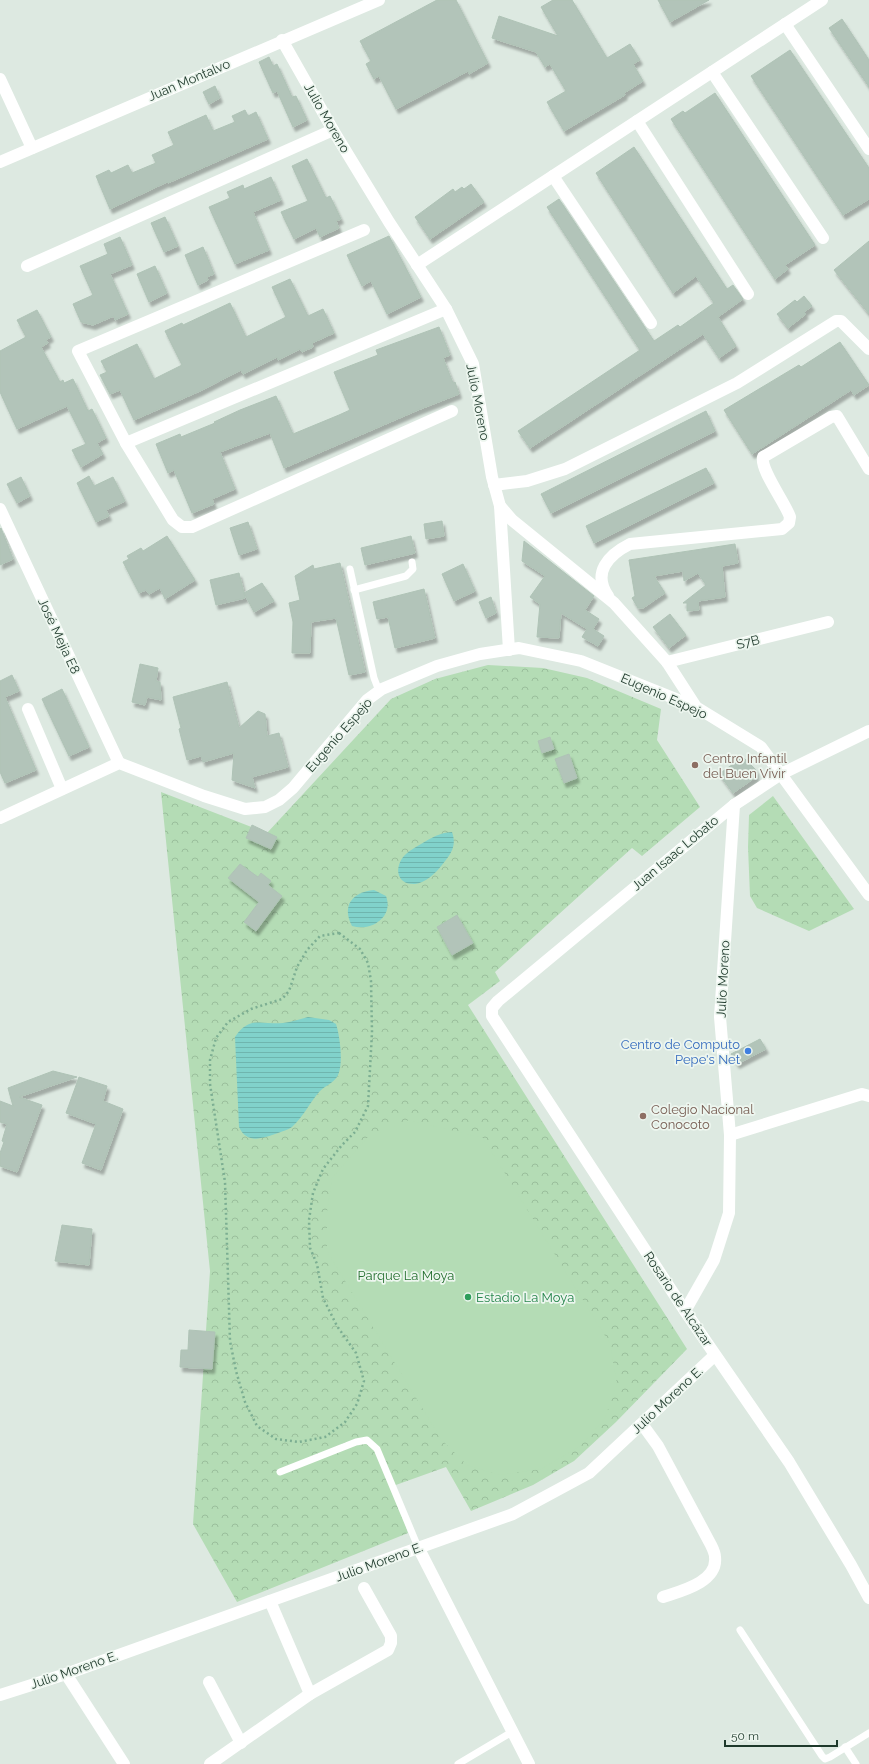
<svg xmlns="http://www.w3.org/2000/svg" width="869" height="1764" viewBox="0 0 869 1764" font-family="Raleway,sans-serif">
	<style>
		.park { fill: url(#park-crowns) }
		.pitch { fill: #b4dcb5 }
		.water { fill: url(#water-rules) }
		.building { fill: #b2c4b9; stroke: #afc3b6; filter: url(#shadow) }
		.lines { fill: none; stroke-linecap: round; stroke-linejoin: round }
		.path { stroke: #7cae92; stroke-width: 2.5; stroke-dasharray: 2 3; stroke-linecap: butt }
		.service { stroke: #fff; stroke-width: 7 }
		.minor { stroke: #fff; stroke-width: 12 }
		.education-dot { fill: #8d6e63; stroke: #edf6ef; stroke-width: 1.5 }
		.shop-dot { fill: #3f7fe0; stroke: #edf6ef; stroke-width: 1.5 }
		.leisure-dot { fill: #2e9e5b; stroke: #edf6ef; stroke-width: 1.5 }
		.labels { text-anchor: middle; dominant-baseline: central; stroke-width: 3.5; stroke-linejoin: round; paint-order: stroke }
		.street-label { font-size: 13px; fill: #1e392b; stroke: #edf6ef }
		.education-label { font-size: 13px; fill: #785e54; stroke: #edf6ef; text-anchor: start }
		.shop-label { font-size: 13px; fill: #366cbe; stroke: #edf6ef; text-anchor: end }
		.park-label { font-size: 13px; fill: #277132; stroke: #edf6ef }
		.leisure-label { font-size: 13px; fill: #27864d; stroke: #edf6ef; text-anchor: start }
	</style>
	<defs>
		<pattern id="park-crowns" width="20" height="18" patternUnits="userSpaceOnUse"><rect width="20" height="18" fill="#b4dcb5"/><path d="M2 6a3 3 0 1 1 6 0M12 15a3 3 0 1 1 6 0" fill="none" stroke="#9abe9c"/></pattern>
		<pattern id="water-rules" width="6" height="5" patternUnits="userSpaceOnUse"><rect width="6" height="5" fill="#81d2cb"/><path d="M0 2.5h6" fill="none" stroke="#6fb5ae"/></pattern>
		<filter id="shadow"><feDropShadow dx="2.5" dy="4.5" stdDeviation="1" flood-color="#0004"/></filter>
	</defs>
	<rect width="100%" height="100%" fill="#dde9e1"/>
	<!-- park -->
	<g class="park">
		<polygon points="488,665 543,668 587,678 661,709 657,740 700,807 642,856 632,848 495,972 500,981 468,1005 687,1349 616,1422 574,1461 533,1485 471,1511 446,1467 393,1486 408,1533 237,1602 193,1524 210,1271 161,792 267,833 391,699 435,679"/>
		<polygon points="773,796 854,909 809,931 757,908 750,896 748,847 749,815"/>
	</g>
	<!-- pitch -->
	<polygon class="pitch" points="409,1120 483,1138 610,1344 617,1384 604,1420 579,1447 541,1469 499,1475 467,1465 441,1439 327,1251 327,1212 332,1178 367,1138"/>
	<!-- water -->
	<g class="water">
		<path d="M452,832C457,846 451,854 442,865C436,873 425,883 415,884C395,885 394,865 406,854C410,850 416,847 421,844C433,837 439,833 452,832Z"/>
		<path d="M374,890L386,896C394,917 371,932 352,926C341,905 353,892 374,890Z"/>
		<path d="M308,1017L329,1020L336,1024C340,1036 344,1066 337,1077C333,1083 325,1086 320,1091C310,1102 304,1116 292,1127C288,1130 282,1131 278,1133C263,1138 247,1145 239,1127L235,1037C250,1015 262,1025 283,1023C291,1022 300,1019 308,1017Z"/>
	</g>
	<!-- building -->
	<g class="building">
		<polygon points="437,0 456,0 488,63 469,74 468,71 396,109 379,76 374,79 366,64 371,61 360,41"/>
		<polygon points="553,0 572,0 607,58 630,44 640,60 633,64 643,81 624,93 625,95 564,131 547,102 566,91 550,64 545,67 536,52 492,38 499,16 558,36 541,7"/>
		<polygon points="658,0 709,0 670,22"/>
		<polygon points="842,19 869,60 869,87 829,28"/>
		<polygon points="790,50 869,168 869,199 843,215 751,76"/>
		<polygon points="269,57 273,66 277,64 292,97 296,96 307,120 293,127 277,91 273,93 259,62"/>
		<polygon points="215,86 220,98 209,104 203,92"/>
		<polygon points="715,93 815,245 785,265 788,269 775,279 671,119 683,111 685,113"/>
		<polygon points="245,110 248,116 256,112 268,139 168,183 167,182 110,209 96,176 109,170 111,173 128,165 132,173 156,163 152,155 174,145 168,132 206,115 213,131 235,122 232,116"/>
		<polygon points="634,147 727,289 733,285 743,299 718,317 736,346 719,358 703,334 530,448 518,431 640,350 547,207 559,199 654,341 678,325 680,327 714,303 696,276 673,293 596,173"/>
		<polygon points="307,159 326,198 330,196 341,219 336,221 339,228 320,237 316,228 294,239 281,212 308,201 292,166"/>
		<polygon points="271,177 281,200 253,212 269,250 235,264 209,207 230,198 227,192 243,185 244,189"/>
		<polygon points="471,184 484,202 430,239 415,217 453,189 455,192 462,187 464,189"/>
		<polygon points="165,217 178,246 164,252 151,223"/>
		<polygon points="389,236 421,297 387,314 371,281 362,286 347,255"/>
		<polygon points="120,237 132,265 110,274 128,314 115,320 114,316 93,325 81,322 73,304 93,295 80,266 108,254 104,244"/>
		<polygon points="869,241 869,314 834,270"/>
		<polygon points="203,247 214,274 207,277 208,280 198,285 185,255"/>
		<polygon points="155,266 167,293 149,302 137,274"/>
		<polygon points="290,279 308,316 323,309 334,333 312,343 313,347 302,352 300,349 278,360 277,357 243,374 241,370 200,391 134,420 120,390 110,394 100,375 107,372 101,361 137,344 154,379 182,365 165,331 182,323 183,325 230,303 246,337 286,317 272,287"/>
		<polygon points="804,296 812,306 804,312 806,314 788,328 777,314 795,300 797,302"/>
		<polygon points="37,310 51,337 46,340 48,343 41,347 60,382 63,380 64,383 73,379 88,411 92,409 106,438 97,443 103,454 81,467 72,450 86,444 67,406 17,429 0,392 0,351 26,337 17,320"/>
		<polygon points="439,327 450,355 443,358 453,383 455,382 459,394 418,410 284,468 270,433 220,452 235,489 212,499 214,504 192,513 174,470 168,473 156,444 180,434 181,437 215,423 214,422 240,410 276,396 293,434 339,415 350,410 334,372 378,355 376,350"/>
		<polygon points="840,342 869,385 854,395 851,390 752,454 724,410 799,365 801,367"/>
		<polygon points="706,411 715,431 551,513 541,494"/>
		<polygon points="706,468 714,483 594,543 586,526"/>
		<polygon points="89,476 94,486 113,477 125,501 106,510 109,516 96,522 77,483"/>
		<polygon points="21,477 30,496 17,503 7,484"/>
		<polygon points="442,521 444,536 426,539 424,524"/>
		<polygon points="248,522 257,549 239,555 230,528"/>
		<polygon points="1,528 13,559 0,565 0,529"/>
		<polygon points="167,536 195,580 165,599 160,588 149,594 146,590 139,593 123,562 129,559 127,556 141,548 143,551"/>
		<polygon points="411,536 415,553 365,565 361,548"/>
		<polygon points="524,541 594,596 585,610 599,619 593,629 604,636 598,646 582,637 587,629 561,613 559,638 537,637 540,604 530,597 545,576 522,561"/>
		<polygon points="735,544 738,563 722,566 725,597 698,601 699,610 687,611 687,603 683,603 706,585 698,573 684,581 683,571 654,576 665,593 643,608 638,608 632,598 635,596 629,560"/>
		<polygon points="340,563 365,672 349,675 336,618 311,622 310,653 292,653 293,622 289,603 300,600 295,576 313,565 314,569"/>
		<polygon points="463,564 475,591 454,601 442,574"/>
		<polygon points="239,573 244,593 262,583 274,601 254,612 244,593 245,598 216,605 210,580"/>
		<polygon points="424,589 435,638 395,648 388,617 377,619 373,602"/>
		<polygon points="491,597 496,613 486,618 479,602"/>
		<polygon points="670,614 686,635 669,648 653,627"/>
		<polygon points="140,664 158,668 156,681 160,682 161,700 147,697 145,705 132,702"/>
		<polygon points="12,675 19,691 5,697 36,770 5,783 0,772 0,681"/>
		<polygon points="227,682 239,728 258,711 265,714 267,736 279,733 288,767 252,777 255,788 232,780 234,753 203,762 201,756 187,760 179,729 181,728 173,697"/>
		<polygon points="62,689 89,747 69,756 42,699"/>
		<polygon points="550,737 554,749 542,753 538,741"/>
		<polygon points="569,754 577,778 564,783 555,759"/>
		<polygon points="743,757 756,770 756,777 733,793 719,774"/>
		<polygon points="252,825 277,837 271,849 246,838"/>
		<polygon points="240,864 258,877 261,873 271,881 268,885 282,896 256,931 244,922 259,902 228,878"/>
		<polygon points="457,915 473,943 452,955 437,927"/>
		<polygon points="760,1039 766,1049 737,1064 731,1054"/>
		<polygon points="53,1071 77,1077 19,1097 42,1105 17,1172 0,1166 0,1153 4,1142 2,1141 7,1124 0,1122 0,1101 13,1106 8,1088"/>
		<polygon points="79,1077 107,1086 103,1101 123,1109 101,1170 82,1163 96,1124 66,1113"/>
		<polygon points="62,1225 92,1229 89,1265 55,1261"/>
		<polygon points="189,1330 215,1332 212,1369 180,1367 181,1350 188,1350"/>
	</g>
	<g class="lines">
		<!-- path -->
		<polygon class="path" points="339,933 360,949 368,963 371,981 372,1032 368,1106 355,1132 342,1145 323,1169 313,1193 309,1220 310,1248 317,1264 323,1298 337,1326 356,1353 364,1381 357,1404 345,1422 325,1437 299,1442 276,1439 257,1426 245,1402 236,1371 230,1341 225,1182 210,1084 210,1060 216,1038 228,1022 251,1009 282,999 289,991 297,967 307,950 320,936"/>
		<!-- service -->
		<g class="service">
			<polyline points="350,569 374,678 379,691"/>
			<polyline points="354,590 406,576 413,569 412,562"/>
			<polyline points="280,1472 356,1442 367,1440 377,1449 418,1547"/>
			<polyline points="740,1630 822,1756 825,1759 830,1757 869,1733"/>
			<polyline points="845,1747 856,1764"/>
			<polyline points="458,1764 512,1732"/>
		</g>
		<!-- minor -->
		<g class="minor">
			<polyline points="785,24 869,149"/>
			<polyline points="282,40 333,130 389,222 446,309 473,364 492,477 500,506 512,520 614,603 667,662 696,707"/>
			<polyline points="712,72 823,238"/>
			<polyline points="0,79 32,148"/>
			<polyline points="637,121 748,294"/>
			<polyline points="0,162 379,0"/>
			<polyline points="553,176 651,323"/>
			<polyline points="364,230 78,351 126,443 173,520 182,527 192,527 452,411"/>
			<polyline points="417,265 822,0"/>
			<polyline points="27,266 333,130"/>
			<polyline points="126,443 446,309"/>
			<polyline points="494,485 527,481 565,469 737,383 836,321 841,321 869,349"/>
			<polyline points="500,506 509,650"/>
			<polyline points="0,509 119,763"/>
			<path d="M608,596C592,573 608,555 630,544L782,529L789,523L790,517C785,502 760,470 763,457L831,417L837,416L869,469"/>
			<polyline points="667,662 828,622"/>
			<polyline points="28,709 62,789"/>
			<polyline points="869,731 781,774 734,805 498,1001 492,1008 492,1016 685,1311 789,1462 851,1565 869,1598"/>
			<polyline points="0,818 119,763 204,796 245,809 265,807 279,800 293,788 367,700 382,689 437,666 480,654 519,648 581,661 696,707 761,747 869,895"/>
			<polyline points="730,1135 862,1094 869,1096"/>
			<polyline points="685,1311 714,1260 729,1213 730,1135 720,1017 734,805"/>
			<path d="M642,1424L658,1446L711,1545C713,1549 715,1553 715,1557C718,1582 681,1591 663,1597"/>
			<polyline points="418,1547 529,1764"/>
			<polyline points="270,1601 310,1694"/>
			<polyline points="66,1674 124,1764"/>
			<polyline points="209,1682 241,1743"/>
			<polyline points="0,1695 66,1674 513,1514 589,1473 715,1355"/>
			<polyline points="210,1764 310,1694 388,1650 391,1643 391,1636 364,1588"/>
		</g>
	</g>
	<!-- markers -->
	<g class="education-dot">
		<circle cx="695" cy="765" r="4"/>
		<circle cx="643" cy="1116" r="4"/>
	</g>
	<circle class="shop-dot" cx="748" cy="1051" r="4"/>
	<circle class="leisure-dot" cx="468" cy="1297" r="4"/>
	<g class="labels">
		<!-- street labels -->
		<g class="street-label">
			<text transform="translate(189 80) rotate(-23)">Juan Montalvo</text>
			<text transform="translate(327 118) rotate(60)">Julio Moreno</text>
			<text transform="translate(478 402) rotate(79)">Julio Moreno</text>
			<text transform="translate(59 636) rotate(65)">José Mejia E8</text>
			<text transform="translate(748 642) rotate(-14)">S7B</text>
			<text transform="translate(664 696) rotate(24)">Eugenio Espejo</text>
			<text transform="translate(339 735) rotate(-49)">Eugenio Espejo</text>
			<text transform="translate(675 853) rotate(-40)">Juan Isaac Lobato</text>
			<text transform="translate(723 979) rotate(-87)">Julio Moreno</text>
			<text transform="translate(678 1299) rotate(56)">Rosario de Alcázar</text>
			<text transform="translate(667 1400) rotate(-43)">Julio Moreno E.</text>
			<text transform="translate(379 1562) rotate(-20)">Julio Moreno E.</text>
			<text transform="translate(74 1670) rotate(-19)">Julio Moreno E.</text>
		</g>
		<!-- education labels -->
		<g class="education-label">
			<text x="703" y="758">Centro Infantil<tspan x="703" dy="15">del Buen Vivir</tspan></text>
			<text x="651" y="1109">Colegio Nacional<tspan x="651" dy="15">Conocoto</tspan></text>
		</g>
		<!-- shop labels -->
		<g class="shop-label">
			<text x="740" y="1044">Centro de Computo<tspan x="740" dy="15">Pepe's Net</tspan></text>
		</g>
		<!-- park labels -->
		<g class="park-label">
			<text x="406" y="1275">Parque La Moya</text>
		</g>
		<!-- leisure labels -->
		<g class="leisure-label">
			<text x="476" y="1297">Estadio La Moya</text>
		</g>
	</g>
	<!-- scale -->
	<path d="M725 1740v6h112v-6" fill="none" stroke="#1e392b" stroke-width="2"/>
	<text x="731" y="1740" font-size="12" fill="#1e392b" stroke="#edf6ef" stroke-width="3" paint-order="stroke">50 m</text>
</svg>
